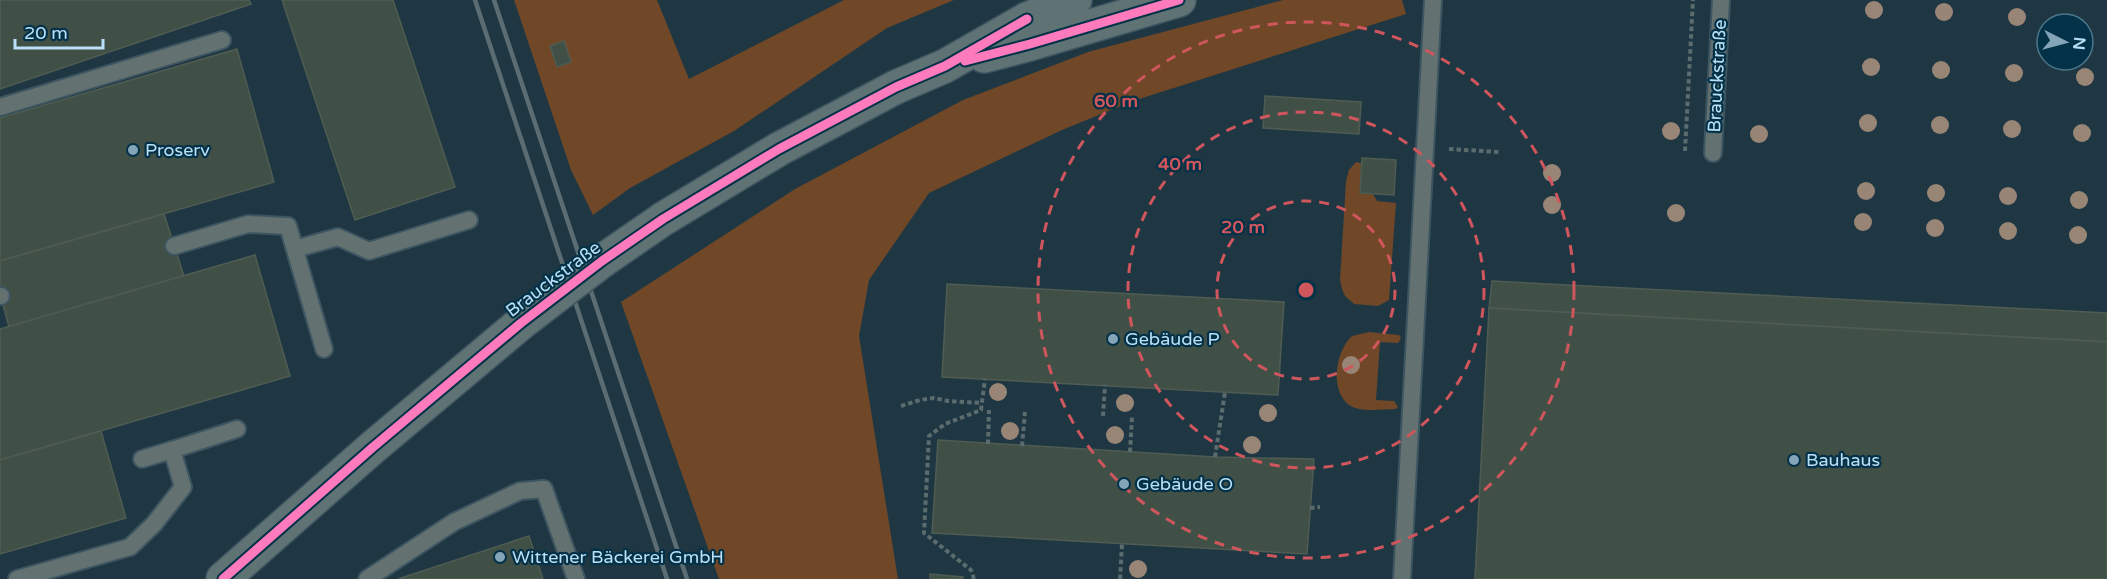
<svg xmlns="http://www.w3.org/2000/svg" width="2107" height="579" viewBox="0 0 2107 579" font-family="'Varela Round',sans-serif">
	<style>
		.green { fill: #704727 }
		.building { fill: #415047; stroke: #4f5c52; stroke-width: 1.5 }
		.lines { fill: none; stroke-linecap: round; stroke-linejoin: round }
		.lane-casing { stroke: #3d5561; stroke-width: 20 }
		.secondary-casing { stroke: #3d5561; stroke-width: 36 }
		.path { stroke: #5b6b6e; stroke-width: 4; stroke-dasharray: 4.5 3; stroke-linecap: butt }
		.lane { stroke: #637270; stroke-width: 16 }
		.secondary { stroke: #607374; stroke-width: 33 }
		.rail { stroke: #5b6d72; stroke-width: 4.5 }
		.secondary-bridge-casing { stroke: #3d5561; stroke-width: 36; stroke-linecap: butt }
		.secondary-bridge { stroke: #607374; stroke-width: 33 }
		.cycleway-casing { stroke: #033147; stroke-width: 13 }
		.cycleway { stroke: #fd7abc; stroke-width: 9 }
		.tree { fill: #998576 }
		.ring { fill: none; stroke: #cf565c; stroke-width: 3; stroke-dasharray: 10 8 }
		.poi-dot { fill: #84a5b8; stroke: #033147; stroke-width: 2 }
		.labels { text-anchor: middle; dominant-baseline: central; stroke-width: 4.5; stroke-linejoin: round; paint-order: stroke }
		.street-label { font-size: 18px; fill: #bae0f7; stroke: #033147 }
		.poi-label { font-size: 18px; fill: #bae0f7; stroke: #033147; text-anchor: start }
		.centre { fill: #cf565c; stroke: #033147; stroke-width: 3 }
		.ring-label { font-size: 18px; text-anchor: middle; font-weight: bold; fill: #cf565c; stroke: #033147; stroke-width: 4.5; stroke-linejoin: round; paint-order: stroke }
	</style>
	<rect width="100%" height="100%" fill="#1f3743"/>
	<!-- green -->
	<g class="green">
		<polygon points="514,0 657,0 689,79 844,0 954,0 887,28 734,131 630,188 593,215 571,170"/>
		<polygon points="1283,0 1402,0 1406,14 1133,101 1062,130 929,193 869,280 859,336 898,579 719,579 621,302 795,189 963,100 1088,52"/>
		<polygon points="1356,162 1361,163 1360,193 1373,194 1377,201 1396,203 1389,300 1378,306 1354,304 1345,296 1342,289 1340,280 1346,181 1349,170"/>
		<path d="M1369,332L1399,335L1401,338L1398,343L1380,342L1376,400L1394,401L1398,407L1396,409C1383,409 1360,413 1349,405C1329,389 1336,351 1352,336Z"/>
	</g>
	<!-- building -->
	<g class="building">
		<polygon points="0,0 249,0 251,4 0,89"/>
		<polygon points="282,0 393,0 455,187 355,220"/>
		<polygon points="564,41 571,62 557,67 550,46"/>
		<polygon points="237,49 274,182 0,261 0,118"/>
		<polygon points="1265,96 1361,102 1359,134 1263,128"/>
		<polygon points="1362,158 1396,160 1394,195 1360,193"/>
		<polygon points="164,214 184,276 9,327 0,294 0,261"/>
		<polygon points="255,255 290,376 0,460 0,329"/>
		<polygon points="1492,281 2107,313 2107,342 1489,308"/>
		<polygon points="947,284 1284,302 1278,395 942,377"/>
		<polygon points="1489,308 2107,342 2107,579 1475,579"/>
		<polygon points="101,431 126,518 0,554 0,460"/>
		<polygon points="938,440 1215,457 1314,459 1307,554 932,533"/>
		<polygon points="529,536 543,579 398,579"/>
		<polygon points="930,574 963,577 963,579 930,579"/>
	</g>
	<g class="lines">
		<!-- lane casing -->
		<g class="lane-casing">
			<g id="lane">
				<polyline points="0,107 222,40"/>
				<polyline points="1713,153 1721,0"/>
				<polyline points="174,246 248,224 288,226 324,349"/>
				<polyline points="295,249 338,237 369,251 469,220"/>
				<polyline points="0,296 1,296"/>
				<polyline points="142,459 172,450"/>
				<polyline points="17,579 130,547 154,524 183,487 172,450 237,429"/>
				<polyline points="367,579 454,522 520,491 544,489 576,579"/>
				<polyline points="1402,579 1433,0"/>
			</g>
		</g>
		<!-- secondary casing -->
		<g class="secondary-casing">
			<g id="secondary">
				<polyline points="984,56 1030,44 1179,0"/>
				<polyline points="602,261 663,219 779,149 896,87 945,66 1027,19 1075,0"/>
				<polyline points="223,579 372,448 521,323"/>
			</g>
		</g>
		<!-- path -->
		<g class="path">
			<polyline points="1449,149 1499,152"/>
			<polyline points="1685,151 1693,0"/>
			<polyline points="901,406 920,400 934,398 948,401 982,403"/>
			<polyline points="1103,416 1105,385"/>
			<polyline points="988,444 989,410"/>
			<polyline points="1022,446 1025,412"/>
			<polyline points="1130,452 1132,417"/>
			<polyline points="1215,457 1225,392"/>
			<polyline points="1310,508 1320,507"/>
			<polyline points="974,579 971,570 924,533 929,436 945,424 981,410 985,379"/>
			<polyline points="1120,579 1122,544"/>
		</g>
		<!-- lane -->
		<use href="#lane" class="lane"/>
		<!-- secondary -->
		<use href="#secondary" class="secondary"/>
		<!-- rail -->
		<g class="rail">
			<polyline points="475,0 667,579"/>
			<polyline points="494,0 687,579"/>
		</g>
		<!-- secondary-bridge casing -->
		<g class="secondary-bridge-casing">
			<polyline id="secondary-bridge" points="521,323 602,261"/>
		</g>
		<!-- secondary-bridge -->
		<use href="#secondary-bridge" class="secondary-bridge"/>
		<!-- cycleway casing -->
		<g class="cycleway-casing">
			<g id="cycleway">
				<polyline points="965,61 1030,44 1179,0"/>
				<polyline points="223,579 372,448 521,323 602,261 663,219 779,149 896,87 945,66 1027,19"/>
			</g>
		</g>
		<!-- cycleway -->
		<use href="#cycleway" class="cycleway"/>
	</g>
	<!-- trees -->
	<g class="tree">
		<circle cx="1874" cy="10" r="9"/>
		<circle cx="1944" cy="12" r="9"/>
		<circle cx="2017" cy="17" r="9"/>
		<circle cx="1871" cy="67" r="9"/>
		<circle cx="1941" cy="70" r="9"/>
		<circle cx="2014" cy="73" r="9"/>
		<circle cx="2085" cy="77" r="9"/>
		<circle cx="1868" cy="123" r="9"/>
		<circle cx="1940" cy="125" r="9"/>
		<circle cx="2012" cy="129" r="9"/>
		<circle cx="1671" cy="131" r="9"/>
		<circle cx="2082" cy="133" r="9"/>
		<circle cx="1759" cy="134" r="9"/>
		<circle cx="1552" cy="173" r="9"/>
		<circle cx="1866" cy="191" r="9"/>
		<circle cx="1936" cy="193" r="9"/>
		<circle cx="2008" cy="196" r="9"/>
		<circle cx="2079" cy="200" r="9"/>
		<circle cx="1552" cy="205" r="9"/>
		<circle cx="1676" cy="213" r="9"/>
		<circle cx="1863" cy="222" r="9"/>
		<circle cx="1935" cy="228" r="9"/>
		<circle cx="2008" cy="231" r="9"/>
		<circle cx="2078" cy="235" r="9"/>
		<circle cx="1351" cy="365" r="9"/>
		<circle cx="998" cy="392" r="9"/>
		<circle cx="1125" cy="403" r="9"/>
		<circle cx="1268" cy="413" r="9"/>
		<circle cx="1010" cy="431" r="9"/>
		<circle cx="1115" cy="435" r="9"/>
		<circle cx="1252" cy="445" r="9"/>
		<circle cx="1138" cy="569" r="9"/>
	</g>
	<!-- distance rings -->
	<g class="ring">
		<circle cx="1306" cy="290" r="89"/>
		<circle cx="1306" cy="290" r="178"/>
		<circle cx="1306" cy="290" r="268"/>
	</g>
	<!-- markers -->
	<g class="poi-dot">
		<circle cx="133" cy="150" r="6"/>
		<circle cx="1113" cy="339" r="6"/>
		<circle cx="1794" cy="460" r="6"/>
		<circle cx="1124" cy="484" r="6"/>
		<circle cx="500" cy="557" r="6"/>
	</g>
	<g class="labels">
		<!-- street labels -->
		<g class="street-label">
			<text transform="translate(1717 76) rotate(-87)">Brauckstraße</text>
			<text transform="translate(553 279) rotate(-37)">Brauckstraße</text>
		</g>
		<!-- poi labels -->
		<g class="poi-label">
			<text x="145" y="150">Proserv</text>
			<text x="1125" y="339">Gebäude P</text>
			<text x="1806" y="460">Bauhaus</text>
			<text x="1136" y="484">Gebäude O</text>
			<text x="512" y="557">Wittener Bäckerei GmbH</text>
		</g>
	</g>
	<circle cx="1306" cy="290" r="9" class="centre"/>
	<g class="ring-label">
		<text x="1116" y="107">60 m</text>
		<text x="1180" y="170">40 m</text>
		<text x="1243" y="233">20 m</text>
	</g>
	<!-- north arrow -->
	<g transform="translate(2065 42) rotate(96)"><circle r="28" fill="#033147" stroke="#4c778d" stroke-width="1.5"/>
	<path d="M0-4.5L10 22L0 15L-10 22Z" fill="#84a5b8"/>
	<text y="-9" font-size="16" font-weight="bold" text-anchor="middle" fill="#bae0f7">N</text>
	</g>
	<!-- scale -->
	<path d="M15 39v9h88v-9" fill="none" stroke="#bae0f7" stroke-width="3"/>
	<text x="24" y="39" font-size="18" fill="#bae0f7" stroke="#033147" stroke-width="4.5" paint-order="stroke">20 m</text>
</svg>
